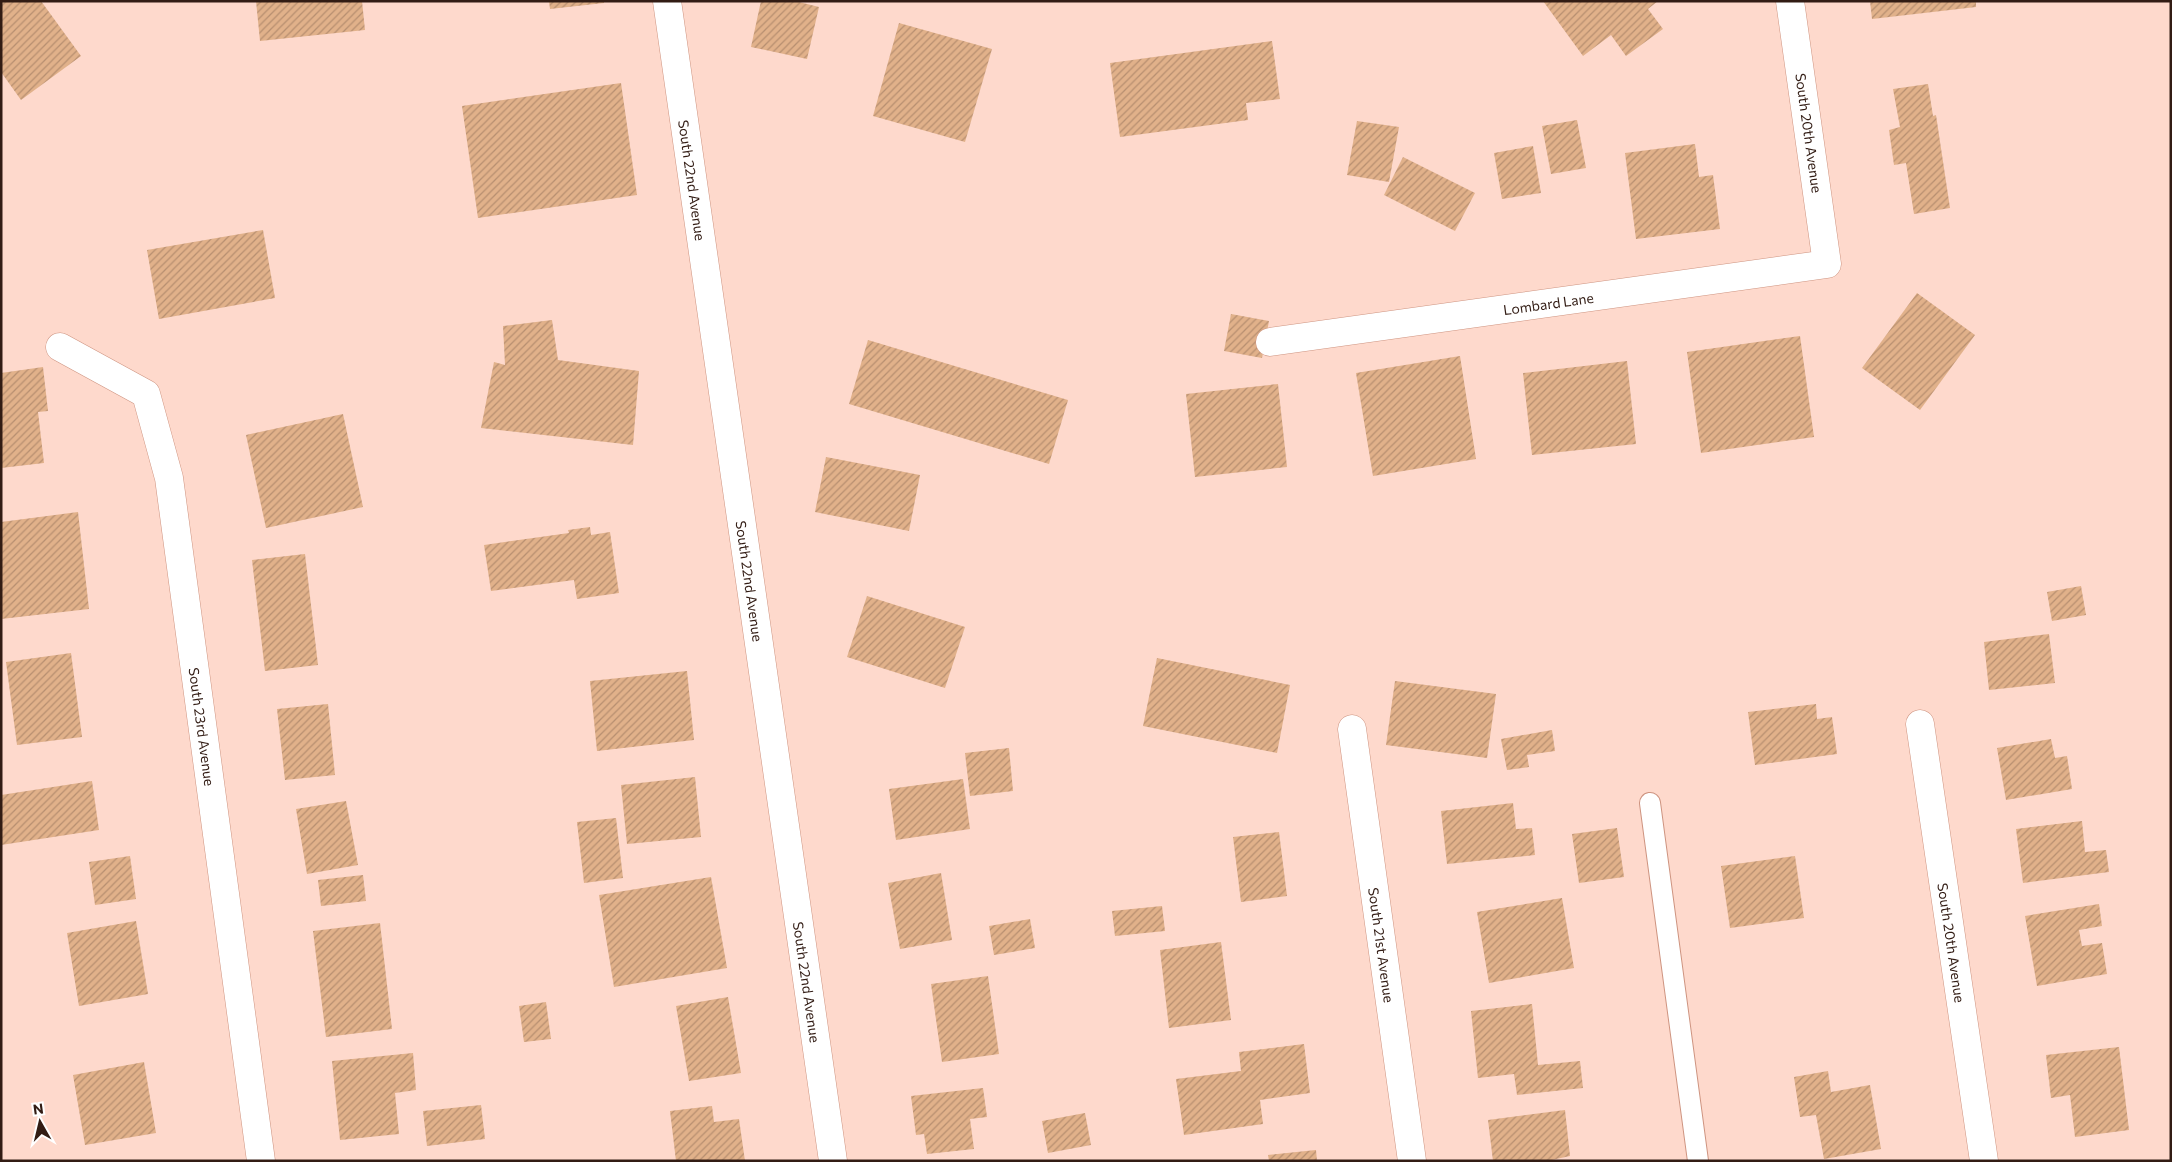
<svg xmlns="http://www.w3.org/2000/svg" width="2172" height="1162" viewBox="0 0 2172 1162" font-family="Commissioner,sans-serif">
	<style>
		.building { fill: url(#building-hatch) }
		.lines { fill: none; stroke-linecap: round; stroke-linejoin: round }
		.service-casing { stroke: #ce9480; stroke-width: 22 }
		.minor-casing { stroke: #ce9480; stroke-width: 29 }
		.service { stroke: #fff; stroke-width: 20 }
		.minor { stroke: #fff; stroke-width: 28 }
		.labels { text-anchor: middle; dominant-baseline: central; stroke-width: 4; stroke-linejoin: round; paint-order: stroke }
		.street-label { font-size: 14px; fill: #321c14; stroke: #fff }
	</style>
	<defs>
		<pattern id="building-hatch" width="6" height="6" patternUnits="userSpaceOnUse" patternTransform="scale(1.25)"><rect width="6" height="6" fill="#e1b18a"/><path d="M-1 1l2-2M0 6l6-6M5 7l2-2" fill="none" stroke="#b78f70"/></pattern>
	</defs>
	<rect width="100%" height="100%" fill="#fed9cc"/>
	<!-- building -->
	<g class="building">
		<polygon points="1,1 41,1 81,56 21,100 1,72"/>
		<polygon points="256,1 362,1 365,30 260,41"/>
		<polygon points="549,1 604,1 604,3 550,9"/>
		<polygon points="761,1 795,1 819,7 807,59 751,47"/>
		<polygon points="1543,1 1658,1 1648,9 1663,29 1626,56 1611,35 1583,56"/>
		<polygon points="1870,1 1976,1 1976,7 1872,19"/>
		<polygon points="899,23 992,49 965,142 873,116"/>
		<polygon points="1272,41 1280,99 1246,103 1248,120 1120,137 1110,63"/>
		<polygon points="621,83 637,195 478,218 462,106"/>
		<polygon points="1928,84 1933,116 1936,115 1950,208 1914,214 1906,163 1894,165 1889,130 1900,127 1893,89"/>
		<polygon points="1577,120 1586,168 1551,174 1542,126"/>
		<polygon points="1357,121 1399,127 1389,182 1347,175"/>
		<polygon points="1695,144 1699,177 1713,175 1720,229 1636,239 1625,153"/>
		<polygon points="1533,146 1541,193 1502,199 1494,153"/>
		<polygon points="1403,157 1475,193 1455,231 1384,195"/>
		<polygon points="263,230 275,298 159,319 147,250"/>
		<polygon points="1917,293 1975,335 1920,410 1862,368"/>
		<polygon points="1231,314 1269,321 1262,358 1224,351"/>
		<polygon points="552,320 558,360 639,371 633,445 481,428 494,362 505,365 503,326"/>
		<polygon points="1800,336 1814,437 1701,453 1687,352"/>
		<polygon points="868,340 1068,400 1049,464 849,404"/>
		<polygon points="1460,356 1476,459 1373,476 1356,373"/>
		<polygon points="1627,361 1636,444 1532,455 1523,373"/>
		<polygon points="43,367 48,411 38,412 44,463 1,468 1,373"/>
		<polygon points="1278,384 1287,467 1195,477 1186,394"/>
		<polygon points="343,414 363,507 266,528 246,435"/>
		<polygon points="826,457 920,475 909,531 815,512"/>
		<polygon points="78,512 89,609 1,619 1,522"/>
		<polygon points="590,527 591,535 610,532 619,593 577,599 574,580 491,591 484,545 569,533 568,530"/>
		<polygon points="305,554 318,665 265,671 252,560"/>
		<polygon points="2081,586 2086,615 2052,621 2047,592"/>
		<polygon points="867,596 965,627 945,688 847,657"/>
		<polygon points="2049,634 2055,683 1989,690 1984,642"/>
		<polygon points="71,653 82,737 17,745 6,662"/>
		<polygon points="1157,658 1290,685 1277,753 1143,726"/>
		<polygon points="687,671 694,740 597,751 590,681"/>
		<polygon points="1395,681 1496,694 1487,758 1386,745"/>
		<polygon points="328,704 335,775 285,780 277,709"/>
		<polygon points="1816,704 1817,719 1832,717 1837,754 1755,765 1748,712"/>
		<polygon points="1552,730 1555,751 1527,755 1529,767 1507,770 1501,739"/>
		<polygon points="2051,739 2055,758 2067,756 2072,789 2006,800 1997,748"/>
		<polygon points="1009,748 1013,791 970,796 965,753"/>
		<polygon points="695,777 701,837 627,844 621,785"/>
		<polygon points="963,779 970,829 896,840 889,789"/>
		<polygon points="92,781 99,830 1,845 1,795"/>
		<polygon points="346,801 358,865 307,874 296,809"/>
		<polygon points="1513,803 1516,829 1532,828 1535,855 1447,864 1441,811"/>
		<polygon points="616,818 623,878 584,883 577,822"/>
		<polygon points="2082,821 2085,852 2106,850 2109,872 2023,883 2016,829"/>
		<polygon points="1617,828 1624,877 1579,883 1572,834"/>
		<polygon points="1279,832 1287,896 1241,902 1233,837"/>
		<polygon points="130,856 136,899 95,905 89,862"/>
		<polygon points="1795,856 1804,918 1730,928 1721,866"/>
		<polygon points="941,873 952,940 900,949 888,883"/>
		<polygon points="363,875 366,901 321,906 318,880"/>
		<polygon points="711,877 727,968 614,987 599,895"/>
		<polygon points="1562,898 1574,968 1489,983 1477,912"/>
		<polygon points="2099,904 2102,926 2079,930 2082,946 2102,943 2107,974 2037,986 2025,916"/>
		<polygon points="1162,906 1165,931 1115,936 1112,911"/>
		<polygon points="1030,919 1035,948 994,955 989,926"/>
		<polygon points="136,921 148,994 79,1006 67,933"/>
		<polygon points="380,923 392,1029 326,1037 313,931"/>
		<polygon points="1221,942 1231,1020 1169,1028 1160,950"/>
		<polygon points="988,976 999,1054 942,1062 931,984"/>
		<polygon points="728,997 741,1073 689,1081 676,1006"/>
		<polygon points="546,1002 551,1039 524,1042 519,1006"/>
		<polygon points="1532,1004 1538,1065 1580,1061 1583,1088 1517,1095 1514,1074 1478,1078 1471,1011"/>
		<polygon points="1304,1044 1310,1093 1260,1100 1263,1124 1184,1135 1176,1079 1241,1071 1239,1052"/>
		<polygon points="2119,1047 2129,1130 2075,1137 2070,1095 2051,1098 2046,1055"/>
		<polygon points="413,1053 416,1090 395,1093 399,1134 340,1140 332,1061"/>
		<polygon points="144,1062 156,1133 85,1145 73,1075"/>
		<polygon points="1828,1071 1831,1092 1870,1085 1881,1149 1824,1159 1816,1115 1800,1117 1794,1077"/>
		<polygon points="983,1088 987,1117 970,1119 974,1149 927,1154 924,1134 916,1135 911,1096"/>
		<polygon points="481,1105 485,1139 427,1146 423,1111"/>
		<polygon points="712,1106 714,1122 739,1119 745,1161 676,1161 670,1111"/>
		<polygon points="1565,1110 1570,1156 1547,1161 1493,1161 1488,1120"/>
		<polygon points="1085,1113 1091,1145 1048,1153 1042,1121"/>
		<polygon points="1316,1150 1317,1161 1269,1161 1268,1155"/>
	</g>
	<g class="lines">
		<!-- service casing -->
		<g class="service-casing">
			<polyline id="service" points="1650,803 1698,1161"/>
		</g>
		<!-- minor casing -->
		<g class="minor-casing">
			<g id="minor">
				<path id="s1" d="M667,1L833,1161"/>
				<path id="s2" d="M1270,342L1827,264L1790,1"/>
				<path id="s3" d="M60,347L146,394L169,478L261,1161"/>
				<path id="s4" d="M1920,724L1984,1161"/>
				<path id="s5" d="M1352,729L1412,1161"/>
			</g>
		</g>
		<!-- service -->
		<use href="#service" class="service"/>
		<!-- minor -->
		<use href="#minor" class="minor"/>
	</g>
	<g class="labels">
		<!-- street labels -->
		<g class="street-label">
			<text transform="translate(1809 133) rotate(82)">South 20th Avenue</text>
			<text stroke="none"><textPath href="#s1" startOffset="181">South 22nd Avenue</textPath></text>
			<text stroke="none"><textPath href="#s2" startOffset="281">Lombard Lane</textPath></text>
			<text stroke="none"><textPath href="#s1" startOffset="586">South 22nd Avenue</textPath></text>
			<text stroke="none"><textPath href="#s3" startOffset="436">South 23rd Avenue</textPath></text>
			<text stroke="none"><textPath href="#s4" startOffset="221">South 20th Avenue</textPath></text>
			<text stroke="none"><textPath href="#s5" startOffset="218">South 21st Avenue</textPath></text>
			<text stroke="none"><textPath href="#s1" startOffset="991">South 22nd Avenue</textPath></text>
		</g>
	</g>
	<!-- border -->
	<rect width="2172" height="1162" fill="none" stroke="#321c14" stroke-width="5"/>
	<!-- north arrow -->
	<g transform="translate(40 1122) rotate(352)" stroke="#ffffff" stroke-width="4" paint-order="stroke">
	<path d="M0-4L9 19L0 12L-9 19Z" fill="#321c14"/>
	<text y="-8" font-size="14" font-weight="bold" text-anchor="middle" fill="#321c14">N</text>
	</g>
</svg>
